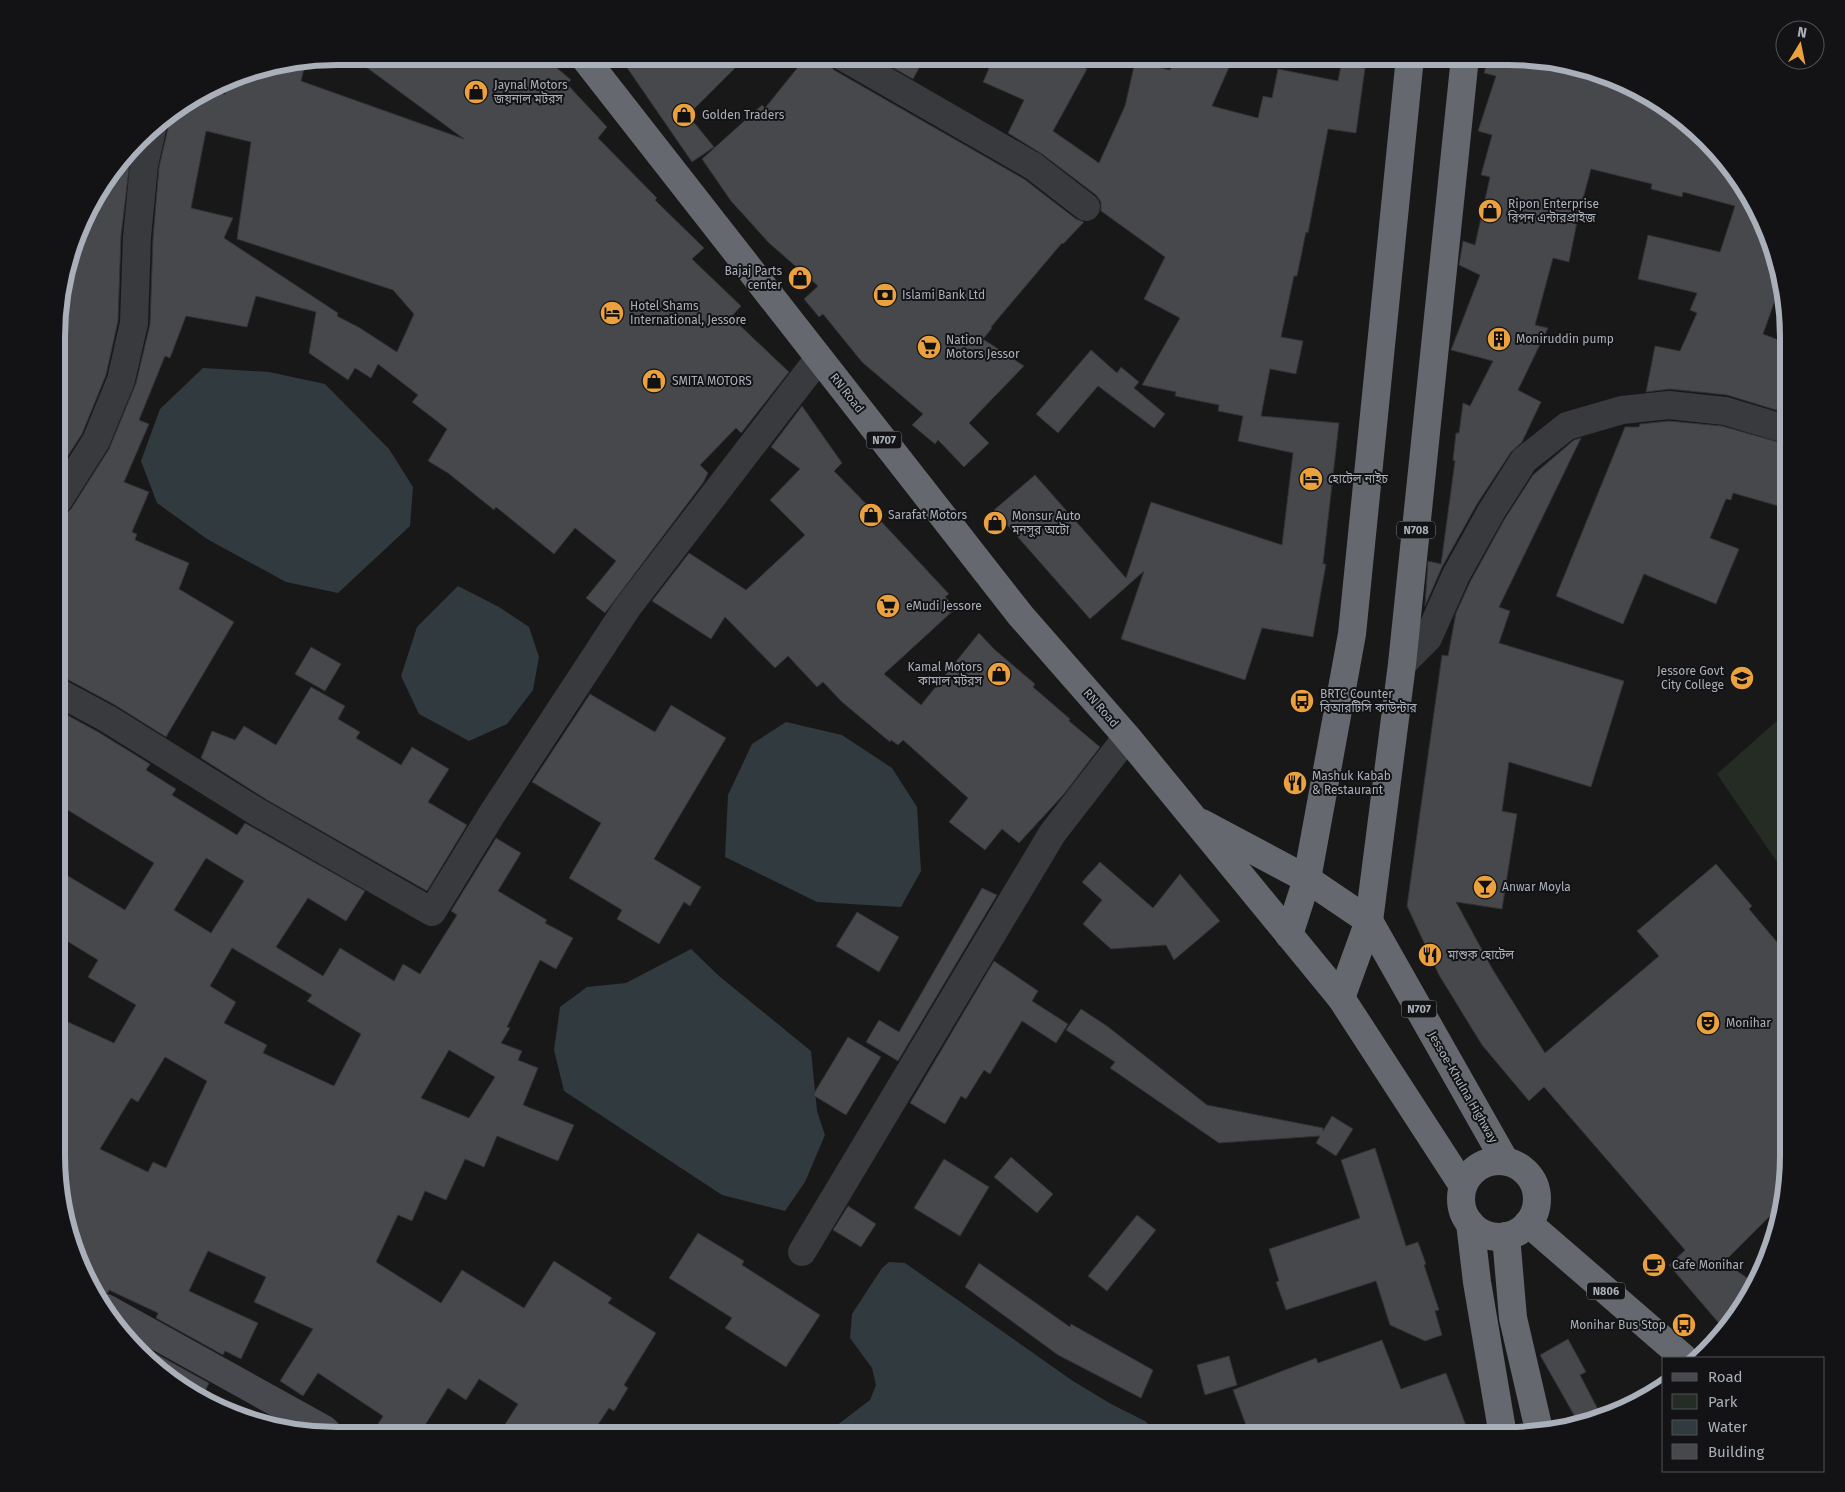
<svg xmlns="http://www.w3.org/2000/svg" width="1845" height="1492" viewBox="0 0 1845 1492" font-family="'Fira Sans','Noto Sans Bengali',sans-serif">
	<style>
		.green { fill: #242c24 }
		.water { fill: #303a3f }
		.building { fill: #47484c; stroke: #323235; fill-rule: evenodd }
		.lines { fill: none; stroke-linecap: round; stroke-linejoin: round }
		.street { stroke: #393a3e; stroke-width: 28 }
		.secondary { stroke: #47494e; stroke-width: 28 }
		.highway { stroke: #65696f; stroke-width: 28 }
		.labels { text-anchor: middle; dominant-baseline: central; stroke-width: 4; stroke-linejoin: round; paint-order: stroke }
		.shield { fill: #131315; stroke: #7d8188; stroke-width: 1 }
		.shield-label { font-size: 11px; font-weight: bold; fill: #aab0b9 }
		.poi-label { font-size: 12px; fill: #aab0b9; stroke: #131315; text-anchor: start }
		.street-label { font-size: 12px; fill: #aab0b9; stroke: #131315 }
		.rim { fill: none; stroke: #aab0b9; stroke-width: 6 }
	</style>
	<rect width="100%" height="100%" fill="#181819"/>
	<!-- green -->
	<polygon class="green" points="1788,711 1788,878 1717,774"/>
	<!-- water -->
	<g class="water">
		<polygon points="203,368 269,372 325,384 389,449 413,487 410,526 338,593 286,582 207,539 157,503 141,461 160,409"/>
		<polygon points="458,586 499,607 529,627 539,657 533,690 507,724 469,741 419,714 401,676 417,627"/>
		<polygon points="786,722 842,735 892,768 917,807 921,871 901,907 817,902 725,857 728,795 752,744"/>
		<polygon points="691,949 719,976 811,1051 817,1111 825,1135 805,1182 785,1211 722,1195 564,1091 554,1050 560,1007 587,987 626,983"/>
		<polygon points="889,1262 905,1263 1073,1381 1111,1404 1145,1421 1160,1436 824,1435 870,1400 876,1385 872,1368 850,1338 852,1314 882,1268"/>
	</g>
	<!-- building -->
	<g class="building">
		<path d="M351,56H543L571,80L567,84L607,127L598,138L657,198L655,200L704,248L692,259L741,306L731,317L789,372L742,432L741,433L736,428L700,465L708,473L703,483L605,613L586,598L616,561L575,528L554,554L496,507L494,510L448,473L428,461L447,429L412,402L418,395L378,364L371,378L355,368L348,380L309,353L316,312L256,296L247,327L186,316L170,358L165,356L139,420L149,424L124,482L149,492L132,532L137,534L135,540L189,563L179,589L234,622L166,737L115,705L65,678L58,676V526L65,515L71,509L109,449L136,383L150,324L153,238L159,167L168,128L166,118L211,92L225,94L229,82L247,71L306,61L301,81L464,139ZM206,131L251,142L237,239L393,290L414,314L397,352L360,328L337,316L338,313L224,238L233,218L191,208Z"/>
		<polygon points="619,56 747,56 688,115 714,147 692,162"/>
		<polygon points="807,56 826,56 829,64 834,70 1024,179 1076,219 1084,222 1063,244 1062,243 991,327 992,328 983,339 1024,366 969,423 989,443 964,467 938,440 935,444 912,425 923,414 862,362 823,314 819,317 804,299 818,286 769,243 731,201 702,159 762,105 765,108"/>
		<polygon points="874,57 925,57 913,79"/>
		<polygon points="994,57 1063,57 1087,69 1053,131 1099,163 1125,106 1135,62 1170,70 1176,57 1212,57 1230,65 1212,106 1258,118 1263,96 1272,98 1278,69 1338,81 1341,65 1365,68 1356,133 1328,129 1308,233 1306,232 1297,276 1294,276 1281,337 1303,341 1296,374 1270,369 1261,416 1339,423 1323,564 1326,564 1313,637 1262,628 1245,680 1121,639 1144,571 1090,619 994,510 1035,475 1126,578 1151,502 1282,545 1293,453 1238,441 1243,416 1218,411 1219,405 1175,396 1176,392 1142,385 1180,318 1144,299 1165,257 1101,211 1101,202 1096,195 1042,154 1008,133 1024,100 983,82"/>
		<polygon points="1489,57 1526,57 1615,78 1706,138 1767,230 1779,289 1763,334 1789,344 1789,414 1727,395 1670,389 1646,392 1655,346 1680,351 1697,313 1690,310 1697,293 1638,279 1648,235 1720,252 1735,206 1683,192 1682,197 1651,189 1652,184 1591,169 1578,217 1569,262 1553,258 1535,325 1548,328 1518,390 1541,402 1522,442 1511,452 1477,504 1442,567 1425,606 1428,561 1441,564 1455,461 1453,460 1456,433 1459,433 1463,403 1470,406 1493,361 1451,350 1480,275 1459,265 1463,241 1475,245 1490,177 1481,175 1492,135 1478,131 1496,76 1484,73"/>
		<polygon points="131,152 121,236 118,321 106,375 82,434 58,471 59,300 94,197"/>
		<polygon points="1091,350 1117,373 1121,367 1139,382 1134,388 1165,414 1154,428 1098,386 1058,433 1036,414"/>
		<polygon points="802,406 842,463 834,471 879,517 878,518 949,594 945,597 956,608 884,674 921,705 979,633 994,649 1035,684 1033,687 1070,719 1069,721 1100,747 1064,794 1019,843 1002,829 985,850 949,822 968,798 903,740 898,745 891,740 890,742 842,702 823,682 817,687 788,656 775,668 725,617 711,639 652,601 689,553 746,590 805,535 770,500 800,469 771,447"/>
		<polygon points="1669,421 1722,426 1789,445 1789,509 1733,493 1731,500 1726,499 1710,538 1739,549 1716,604 1644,574 1623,624 1556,596 1625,427 1639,427 1640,424"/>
		<polygon points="1581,438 1499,607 1510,611 1499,643 1624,681 1591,787 1509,762 1502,811 1517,814 1502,909 1456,902 1493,970 1545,1053 1659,956 1637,931 1716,864 1752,906 1749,909 1788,955 1788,1173 1779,1207 1724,1262 1756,1284 1724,1329 1669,1265 1685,1250 1544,1087 1529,1101 1482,1045 1439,975 1407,906 1442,655 1448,656 1456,613 1470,582 1504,520 1533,475 1574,440"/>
		<polygon points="311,647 341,664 325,691 295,674"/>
		<polygon points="311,687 345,706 338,719 360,732 356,738 401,765 412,747 449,769 428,802 467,825 427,891 267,800 201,758 212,731 235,740 244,726 276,745"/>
		<polygon points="590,694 655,732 671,705 726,738 654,859 701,887 690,906 684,902 659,944 617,919 622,910 569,878 601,823 532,782"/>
		<path d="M58,710L100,733L150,764L146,770L176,789L172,795L237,835L245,823L365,891L346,921L308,898L276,947L323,976L340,948L394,981L403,964L420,974L457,915L451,911L496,838L521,853L498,891L547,920L545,923L573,938L556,969L540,960L507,1027L510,1028L501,1043L522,1051L518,1060L538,1068L523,1105L574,1125L558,1161L497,1136L484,1167L465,1159L446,1200L425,1191L412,1221L398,1215L376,1262L441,1303L462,1270L524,1308L554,1261L612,1298L608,1303L656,1333L624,1385L628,1388L614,1411L609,1408L591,1435H498L518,1404L479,1379L466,1400L448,1388L419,1435H371L383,1416L318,1373L303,1396L280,1381L313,1329L254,1302L266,1277L208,1251L189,1291L258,1323L241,1359L225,1351L223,1355L156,1318L158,1313L109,1290L108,1293H103L91,1286L85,1279L57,1173V1166L65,1149L57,1145V1017L114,1043L136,1005L88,977L98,960L57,935L58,870L125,910L154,863L58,804ZM206,858L244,881L211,933L174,910ZM232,948L312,995L307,1001L361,1034L334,1086L263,1053L267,1045L224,1023L236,1002L210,986ZM449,1050L495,1077L469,1118L421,1098ZM165,1057L207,1081L166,1168L153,1162L148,1172L100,1149L131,1098L138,1102Z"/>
		<polygon points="1100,862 1153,908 1180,874 1220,921 1174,960 1166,945 1111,949 1083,924 1102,900 1082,882"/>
		<polygon points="982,888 997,895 898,1061 866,1042 879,1020 899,1032"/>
		<polygon points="857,912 899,937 879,972 836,946"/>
		<polygon points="994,961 1038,991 1032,1001 1068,1024 1056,1043 1022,1021 990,1074 984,1070 966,1099 961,1096 945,1124 910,1103"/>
		<polygon points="1081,1009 1107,1026 1207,1105 1323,1128 1323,1131 1332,1116 1353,1129 1336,1156 1316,1143 1320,1136 1219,1143 1110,1068 1115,1062 1066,1030"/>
		<polygon points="848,1037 881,1057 846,1115 813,1095"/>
		<polygon points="1375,1148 1406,1246 1418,1242 1426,1264 1424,1265 1439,1310 1435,1311 1442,1335 1425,1341 1390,1325 1376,1281 1286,1310 1276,1282 1279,1281 1269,1249 1360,1218 1341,1160"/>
		<polygon points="1011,1157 1053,1194 1037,1213 994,1177"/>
		<polygon points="944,1159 989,1187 960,1236 914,1208"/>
		<polygon points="848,1206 876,1224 861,1247 833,1230"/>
		<polygon points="1137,1215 1156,1230 1107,1291 1088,1276"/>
		<polygon points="698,1233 744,1261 742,1265 820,1315 786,1367 725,1328 732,1318 669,1278"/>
		<polygon points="979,1263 1070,1327 1071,1324 1153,1370 1141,1398 1058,1355 965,1287"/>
		<polygon points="1568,1339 1586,1372 1580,1375 1602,1417 1578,1422 1540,1355"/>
		<polygon points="1382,1340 1401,1389 1446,1373 1470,1436 1250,1436 1233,1390 1316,1358 1318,1363"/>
		<polygon points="142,1346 209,1383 203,1396 139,1354"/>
		<polygon points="1229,1356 1237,1385 1205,1395 1197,1365"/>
	</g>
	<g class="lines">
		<!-- street -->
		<g class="street">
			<polyline points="842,56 1033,166 1086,207"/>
			<polyline points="58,501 96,441 121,380 134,323 137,237 144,165 153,125"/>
			<polyline points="1402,664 1428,638 1456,575 1491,512 1524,460 1567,426 1622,410 1669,405 1725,411 1789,430"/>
			<polyline points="58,692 108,719 259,813 432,912 492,814 627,608 819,358"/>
			<polyline points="802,1252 1052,834 1127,737"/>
		</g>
		<!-- secondary -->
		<polyline class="secondary" points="106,1308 324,1429 330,1435"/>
		<!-- highway -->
		<g class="highway">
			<polyline points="583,56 1021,616 1127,737 1341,998 1463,1186"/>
			<polyline points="1202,823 1307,879 1369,921 1505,1161"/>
			<polyline points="1289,935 1307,879 1352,634 1410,57"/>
			<polyline points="1341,998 1369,921 1402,664 1465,57"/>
			<circle cx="1499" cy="1199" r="38"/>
			<polyline points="1470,1223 1477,1282 1503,1436"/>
			<polyline points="1528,1223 1684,1358"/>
			<polyline points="1506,1236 1513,1318 1539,1430"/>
		</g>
	</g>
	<!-- icons -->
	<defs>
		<g id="shop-disc" transform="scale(1.25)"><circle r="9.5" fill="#eba13e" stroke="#131315"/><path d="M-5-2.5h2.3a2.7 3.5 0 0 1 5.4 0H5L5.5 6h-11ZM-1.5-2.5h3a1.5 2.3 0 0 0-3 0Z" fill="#111"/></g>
		<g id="bank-disc" transform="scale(1.25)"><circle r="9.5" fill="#eba13e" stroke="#131315"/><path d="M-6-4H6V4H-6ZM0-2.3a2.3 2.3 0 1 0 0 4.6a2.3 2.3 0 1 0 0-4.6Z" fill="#111"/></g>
		<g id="hotel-disc" transform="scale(1.25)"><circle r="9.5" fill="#eba13e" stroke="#131315"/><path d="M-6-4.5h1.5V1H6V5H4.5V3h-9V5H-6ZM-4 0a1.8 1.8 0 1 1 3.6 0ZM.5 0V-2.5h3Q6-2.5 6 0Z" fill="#111"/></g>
		<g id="building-disc" transform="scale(1.25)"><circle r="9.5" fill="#eba13e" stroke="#131315"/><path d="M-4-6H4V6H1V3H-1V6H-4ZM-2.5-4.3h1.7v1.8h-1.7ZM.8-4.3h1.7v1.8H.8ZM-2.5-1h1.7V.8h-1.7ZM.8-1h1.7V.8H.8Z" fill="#111"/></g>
		<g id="supermarket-disc" transform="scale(1.25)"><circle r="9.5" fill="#eba13e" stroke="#131315"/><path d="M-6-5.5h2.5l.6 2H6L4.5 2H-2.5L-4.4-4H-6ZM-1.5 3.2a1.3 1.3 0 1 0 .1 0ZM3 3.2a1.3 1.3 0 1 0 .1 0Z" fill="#111"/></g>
		<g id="university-disc" transform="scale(1.25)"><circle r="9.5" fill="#eba13e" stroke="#131315"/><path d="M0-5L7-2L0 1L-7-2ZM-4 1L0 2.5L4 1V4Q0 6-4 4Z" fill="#111"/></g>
		<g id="bus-disc" transform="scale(1.25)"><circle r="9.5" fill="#eba13e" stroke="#131315"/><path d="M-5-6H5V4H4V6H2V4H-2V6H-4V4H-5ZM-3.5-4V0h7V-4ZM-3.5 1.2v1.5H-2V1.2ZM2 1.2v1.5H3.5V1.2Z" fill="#111"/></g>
		<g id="restaurant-disc" transform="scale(1.25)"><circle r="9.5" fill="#eba13e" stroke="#131315"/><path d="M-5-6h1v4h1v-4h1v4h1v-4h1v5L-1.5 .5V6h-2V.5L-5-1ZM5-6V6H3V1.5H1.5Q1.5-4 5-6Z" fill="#111"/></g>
		<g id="bar-disc" transform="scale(1.25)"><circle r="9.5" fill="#eba13e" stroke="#131315"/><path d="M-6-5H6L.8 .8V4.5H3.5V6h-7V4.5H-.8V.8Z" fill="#111"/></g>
		<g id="theatre-disc" transform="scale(1.25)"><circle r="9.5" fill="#eba13e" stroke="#131315"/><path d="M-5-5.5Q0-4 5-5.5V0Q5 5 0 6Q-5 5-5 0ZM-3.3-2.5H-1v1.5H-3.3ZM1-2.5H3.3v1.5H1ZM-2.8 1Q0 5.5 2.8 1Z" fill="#111"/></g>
		<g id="cafe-disc" transform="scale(1.25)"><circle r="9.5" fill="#eba13e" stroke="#131315"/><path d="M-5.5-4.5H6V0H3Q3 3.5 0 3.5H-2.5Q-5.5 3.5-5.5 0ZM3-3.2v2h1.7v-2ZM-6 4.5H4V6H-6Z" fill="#111"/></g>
	</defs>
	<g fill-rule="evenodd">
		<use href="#shop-disc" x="476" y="92"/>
		<use href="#shop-disc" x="684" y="115"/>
		<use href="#shop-disc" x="1490" y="211"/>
		<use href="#shop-disc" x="800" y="278"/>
		<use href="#bank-disc" x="885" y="295"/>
		<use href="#hotel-disc" x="612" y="313"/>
		<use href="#building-disc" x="1499" y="339"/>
		<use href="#supermarket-disc" x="929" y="347"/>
		<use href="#shop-disc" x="654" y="381"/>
		<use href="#hotel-disc" x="1311" y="479"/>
		<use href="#shop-disc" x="871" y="515"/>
		<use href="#shop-disc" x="995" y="523"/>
		<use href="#supermarket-disc" x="888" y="606"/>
		<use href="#shop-disc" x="999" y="674"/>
		<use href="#university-disc" x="1742" y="678"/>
		<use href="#bus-disc" x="1302" y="701"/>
		<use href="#restaurant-disc" x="1295" y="783"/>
		<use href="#bar-disc" x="1485" y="887"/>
		<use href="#restaurant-disc" x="1430" y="955"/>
		<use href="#theatre-disc" x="1708" y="1023"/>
		<use href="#cafe-disc" x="1654" y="1265"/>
		<use href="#bus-disc" x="1684" y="1325"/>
	</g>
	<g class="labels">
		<!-- shield labels -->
		<g class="shield">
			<rect x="866.5" y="431.5" width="35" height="17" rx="4"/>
			<rect x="1397" y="521.5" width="38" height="17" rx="4"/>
			<rect x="1401.5" y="1000.5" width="35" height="17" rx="4"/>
			<rect x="1587" y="1282.5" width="38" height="17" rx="4"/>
		</g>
		<g class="shield-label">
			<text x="884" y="440">N707</text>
			<text x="1416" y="530">N708</text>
			<text x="1419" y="1009">N707</text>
			<text x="1606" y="1291">N806</text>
		</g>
		<!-- poi labels -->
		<g class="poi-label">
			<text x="494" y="85">Jaynal Motors<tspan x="494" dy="14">জয়নাল মটরস</tspan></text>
			<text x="702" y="115">Golden Traders</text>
			<text x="1508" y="204">Ripon Enterprise<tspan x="1508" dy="14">রিপন এন্টারপ্রাইজ</tspan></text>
			<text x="782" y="271" text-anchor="end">Bajaj Parts<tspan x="782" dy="14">center</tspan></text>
			<text x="902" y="295">Islami Bank Ltd</text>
			<text x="630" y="306">Hotel Shams<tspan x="630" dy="14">International, Jessore</tspan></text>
			<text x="1516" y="339">Moniruddin pump</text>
			<text x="946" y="340">Nation<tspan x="946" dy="14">Motors Jessor</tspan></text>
			<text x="672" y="381">SMITA MOTORS</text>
			<text x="1328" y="479">হোটেল নাইচ</text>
			<text x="888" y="515">Sarafat Motors</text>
			<text x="1012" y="516">Monsur Auto<tspan x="1012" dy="14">মনসুর অটো</tspan></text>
			<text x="906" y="606">eMudi Jessore</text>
			<text x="982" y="667" text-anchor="end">Kamal Motors<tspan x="982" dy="14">কামাল মটরস</tspan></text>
			<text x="1724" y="671" text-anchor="end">Jessore Govt<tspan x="1724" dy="14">City College</tspan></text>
			<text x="1320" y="694">BRTC Counter<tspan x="1320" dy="14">বিআরটিসি কাউন্টার</tspan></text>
			<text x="1312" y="776">Mashuk Kabab<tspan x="1312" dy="14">&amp; Restaurant</tspan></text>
			<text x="1502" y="887">Anwar Moyla</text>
			<text x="1448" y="955">মাশুক হোটেল</text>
			<text x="1726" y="1023">Monihar</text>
			<text x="1672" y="1265">Cafe Monihar</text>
			<text x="1666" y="1325" text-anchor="end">Monihar Bus Stop</text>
		</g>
		<!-- street labels -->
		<g class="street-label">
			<text transform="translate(847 393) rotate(52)">RN Road</text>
			<text transform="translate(1101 708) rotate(49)">RN Road</text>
			<text transform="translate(1463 1087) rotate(60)">Jessoe-Khulna Highway</text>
		</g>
	</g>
	<!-- crop -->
	<path d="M0 0H1845V1492H0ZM337 65H1508A272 272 0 0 1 1780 337V1155A272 272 0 0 1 1508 1427H337A272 272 0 0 1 65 1155V337A272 272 0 0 1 337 65Z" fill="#131315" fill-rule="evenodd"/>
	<path class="rim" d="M337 65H1508A272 272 0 0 1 1780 337V1155A272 272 0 0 1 1508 1427H337A272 272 0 0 1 65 1155V337A272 272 0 0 1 337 65Z"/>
	<!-- legend -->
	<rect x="1662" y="1357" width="162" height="115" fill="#131315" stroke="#4f5257"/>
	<rect x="1672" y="1373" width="25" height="8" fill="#47494e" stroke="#4f5257"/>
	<text x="1708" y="1382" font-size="15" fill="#aab0b9">Road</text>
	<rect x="1672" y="1394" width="25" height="15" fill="#242c24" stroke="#4f5257"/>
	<text x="1708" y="1407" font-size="15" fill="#aab0b9">Park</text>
	<rect x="1672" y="1420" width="25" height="15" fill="#303a3f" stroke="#4f5257"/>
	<text x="1708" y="1432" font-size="15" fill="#aab0b9">Water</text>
	<rect x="1672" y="1444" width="25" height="15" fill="#47484c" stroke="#4f5257"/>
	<text x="1708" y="1457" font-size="15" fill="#aab0b9">Building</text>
	<!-- north arrow -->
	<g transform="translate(1800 45) rotate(10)"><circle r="24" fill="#131315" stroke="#4f5257"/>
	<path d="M0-4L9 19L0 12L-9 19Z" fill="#eba13e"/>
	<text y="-8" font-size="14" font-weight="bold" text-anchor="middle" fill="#aab0b9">N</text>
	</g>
</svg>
